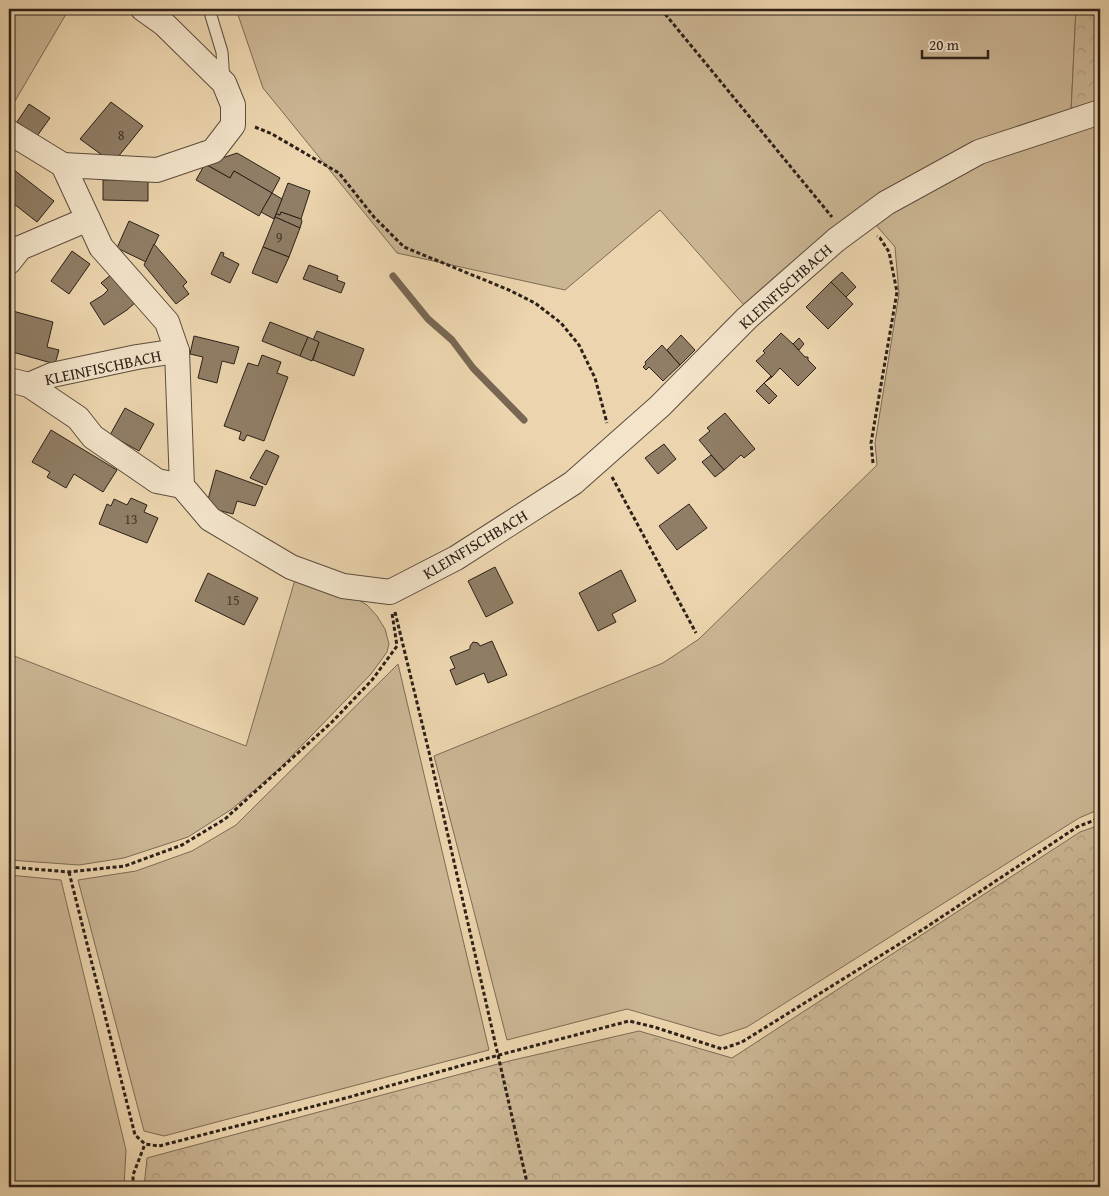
<svg xmlns="http://www.w3.org/2000/svg" width="1109" height="1196" viewBox="0 0 1109 1196" font-family="'Gentium Book Plus',serif">
	<style>
		.green { fill: #cbb694; stroke: #7c6b56 }
		.forest { fill: url(#forest-crowns); stroke: #7c6b56 }
		.lines { fill: none; stroke-linecap: round; stroke-linejoin: round }
		.stream { stroke: #786753; stroke-width: 7 }
		.building { fill: #907e66; stroke: #2c2018 }
		.lane-casing { stroke: #5c4d3e; stroke-width: 13 }
		.street-casing { stroke: #5c4d3e; stroke-width: 26 }
		.path { stroke: #2c2018; stroke-width: 3; stroke-dasharray: 4 2.5; stroke-linecap: butt }
		.lane { stroke: #f3e4ca; stroke-width: 11 }
		.street { stroke: #f3e4ca; stroke-width: 24 }
		.labels { text-anchor: middle; dominant-baseline: central; stroke-width: 4.5; stroke-linejoin: round; paint-order: stroke }
		.number-label { font-size: 14px; fill: #45382c }
		.street-label { font-size: 16px; fill: #2c2018; stroke: #f3e4ca }
	</style>
	<defs>
		<pattern id="forest-crowns" width="20" height="18" patternUnits="userSpaceOnUse" patternTransform="scale(1.25)"><rect width="20" height="18" fill="#cbb694"/><path d="M2 6a3 3 0 1 1 6 0M12 15a3 3 0 1 1 6 0" fill="none" stroke="#ae9c7f"/></pattern>
	</defs>
	<rect width="100%" height="100%" fill="#ecd5ae"/>
	<filter id="stains"><feTurbulence type="fractalNoise" baseFrequency=".004" numOctaves="4"/><feColorMatrix values="0 0 0 0 .2 0 0 0 0 .09 0 0 0 0 .02 0 0 0 .5 -.17"/></filter>
	<radialGradient id="worn" r=".72"><stop offset=".6" stop-color="#630" stop-opacity="0"/><stop offset="1" stop-color="#630" stop-opacity=".3"/></radialGradient>
	<!-- green -->
	<g class="green">
		<polygon points="9,9 69,9 12,106 9,104"/>
		<polygon points="236,9 1076,9 1071,112 974,146 744,305 660,210 565,290 397,253 263,88"/>
		<polygon points="1100,124 1100,809 1079,818 747,1027 720,1036 627,1009 507,1040 434,756 663,663 699,639 877,465 875,443 899,294 895,247 875,224 889,214 981,164"/>
		<polygon points="297,573 347,593 367,605 377,616 385,629 389,644 387,652 371,674 279,769 232,809 188,837 124,858 79,865 9,860 9,654 246,746"/>
		<polygon points="398,664 489,1050 164,1136 144,1131 78,880 136,871 192,851 236,825"/>
		<polygon points="9,875 61,880 126,1150 124,1187 9,1187"/>
	</g>
	<!-- forest -->
	<g class="forest">
		<polygon points="1076,9 1100,9 1100,102 1071,112"/>
		<polygon points="1100,825 1100,1187 144,1187 147,1158 509,1061 639,1031 732,1058 1080,832"/>
	</g>
	<g class="lines">
		<!-- stream -->
		<polyline class="stream" points="393,276 428,319 452,340 473,368 524,420"/>
	</g>
	<!-- building -->
	<g class="building">
		<polygon points="111,102 143,126 113,163 80,139"/>
		<polygon points="29,104 50,118 37,136 17,122"/>
		<polygon points="237,153 280,178 272,193 234,171 230,178 205,164"/>
		<polygon points="205,164 230,178 234,171 272,193 259,216 196,180"/>
		<polygon points="9,166 54,201 37,222 9,200"/>
		<polygon points="103,180 148,180 148,201 103,200"/>
		<polygon points="288,183 310,191 301,219 281,212 280,215 276,214"/>
		<polygon points="272,193 282,199 274,219 261,212"/>
		<polygon points="281,212 301,219 302,221 300,228 275,217 276,214 280,215"/>
		<polygon points="275,217 300,228 289,257 263,247"/>
		<polygon points="129,221 159,235 146,262 117,248"/>
		<polygon points="154,244 187,282 183,286 189,294 176,304 144,265"/>
		<polygon points="263,247 289,257 277,283 252,273"/>
		<polygon points="72,251 90,264 69,294 51,281"/>
		<polygon points="221,252 224,253 223,256 239,264 230,283 211,274"/>
		<polygon points="309,265 338,276 337,280 345,283 341,293 303,279"/>
		<polygon points="842,272 856,287 846,297 831,282"/>
		<polygon points="112,274 137,301 127,310 104,325 90,303 103,295 108,290 101,283"/>
		<polygon points="831,282 853,304 828,329 806,307"/>
		<polygon points="9,310 53,322 47,347 59,350 55,364 9,351"/>
		<polygon points="270,322 308,337 300,356 262,341"/>
		<polygon points="317,331 364,349 354,376 313,360 319,342 313,340"/>
		<polygon points="781,333 793,344 805,357 808,357 808,360 816,368 798,386 780,368 772,377 756,361 765,353 763,351"/>
		<polygon points="681,335 695,350 680,365 667,350"/>
		<polygon points="194,336 239,347 234,364 222,361 217,383 198,378 203,357 190,354"/>
		<polygon points="308,337 319,342 312,361 300,356"/>
		<polygon points="799,338 804,344 799,350 793,344"/>
		<polygon points="662,345 680,365 663,381 649,367 646,370 643,367 646,364 645,362"/>
		<polygon points="262,355 281,362 277,373 288,377 264,441 247,435 244,441 239,439 241,432 224,426 248,363 258,366"/>
		<polygon points="771,376 772,377 764,383 777,396 769,404 756,391"/>
		<polygon points="125,408 154,424 139,451 110,435"/>
		<polygon points="725,413 755,449 744,458 741,455 724,470 699,440 710,431 707,428"/>
		<polygon points="51,430 117,470 103,492 74,474 66,488 47,477 50,472 32,462"/>
		<polygon points="664,444 676,459 658,474 645,458"/>
		<polygon points="266,450 279,456 266,485 250,478"/>
		<polygon points="711,455 724,470 725,469 715,477 702,462"/>
		<polygon points="216,470 263,487 255,506 237,501 233,514 206,507"/>
		<polygon points="131,498 147,505 144,512 158,518 147,543 99,524 107,504 111,506 114,499 127,505"/>
		<polygon points="689,504 707,528 677,550 659,526"/>
		<polygon points="495,567 513,603 486,617 468,581"/>
		<polygon points="621,570 636,601 612,614 616,622 598,631 579,593"/>
		<polygon points="208,573 258,598 244,625 195,601"/>
		<polygon points="492,641 507,675 488,683 484,673 456,685 450,670 455,668 450,657 470,649 470,646 473,642 478,643 480,646"/>
	</g>
	<g class="lines">
		<!-- lane casing -->
		<g class="lane-casing">
			<polyline id="lane" points="209,9 222,52 224,81"/>
		</g>
		<!-- street casing -->
		<g class="street-casing">
			<g id="street">
				<polyline points="143,9 164,24 224,83 233,105 233,125 213,151 157,170 63,165 101,247 167,322 177,351 182,486 210,519 291,567 343,586 390,592 456,558 573,483 660,406 747,318 836,240 886,203 979,152 1100,112"/>
				<polyline points="9,132 63,165"/>
				<polyline points="9,262 20,248 88,219"/>
				<polyline points="9,380 29,385 78,418 93,437 157,481 182,486"/>
				<polyline points="29,385 52,375 137,357 177,351"/>
			</g>
		</g>
		<!-- path -->
		<g class="path">
			<polyline points="661,9 832,217"/>
			<polyline points="255,127 272,134 339,173 374,217 404,247 509,290 535,303 561,323 579,345 595,378 607,423"/>
			<polyline points="873,463 871,443 897,292 889,252 880,238 877,236"/>
			<polyline points="612,477 696,633"/>
			<polyline points="395,612 429,752 528,1187"/>
			<polyline points="9,867 69,872 125,866 182,845 225,819 332,722 372,680 397,646 392,613"/>
			<polyline points="69,872 135,1135 145,1144 159,1146 346,1098 499,1055 629,1021 654,1027 722,1049 742,1042 925,928 1077,827 1100,818"/>
			<polyline points="133,1187 133,1175 145,1144"/>
		</g>
		<!-- lane -->
		<use href="#lane" class="lane"/>
		<!-- street -->
		<use href="#street" class="street"/>
	</g>
	<g class="labels">
		<!-- number labels -->
		<g class="number-label">
			<text x="121" y="135">8</text>
			<text x="279" y="237">9</text>
			<text x="131" y="519">13</text>
			<text x="233" y="600">15</text>
		</g>
		<!-- street labels -->
		<g class="street-label">
			<text transform="translate(785 286) rotate(-42)">KLEINFISCHBACH</text>
			<text transform="translate(103 367) rotate(-12)">KLEINFISCHBACH</text>
			<text transform="translate(475 544) rotate(-31)">KLEINFISCHBACH</text>
		</g>
	</g>
	<!-- margin -->
	<rect width="1109" height="1196" fill="none" stroke="#ecd5ae" stroke-width="30"/>
	<rect x="10" y="10" width="1089" height="1176" fill="none" stroke="#2c2018" stroke-width="2.5"/>
	<rect x="15" y="15" width="1079" height="1166" fill="none" stroke="#2c2018"/>
	<!-- scale -->
	<path d="M922 50v8h66v-8" fill="none" stroke="#2c2018" stroke-width="2.5"/>
	<text x="929" y="50" font-size="15" fill="#2c2018" stroke="#f3e4ca" stroke-width="4" paint-order="stroke">20 m</text>
	<rect width="100%" height="100%" filter="url(#stains)"/>
	<rect width="100%" height="100%" fill="url(#worn)"/>
</svg>
